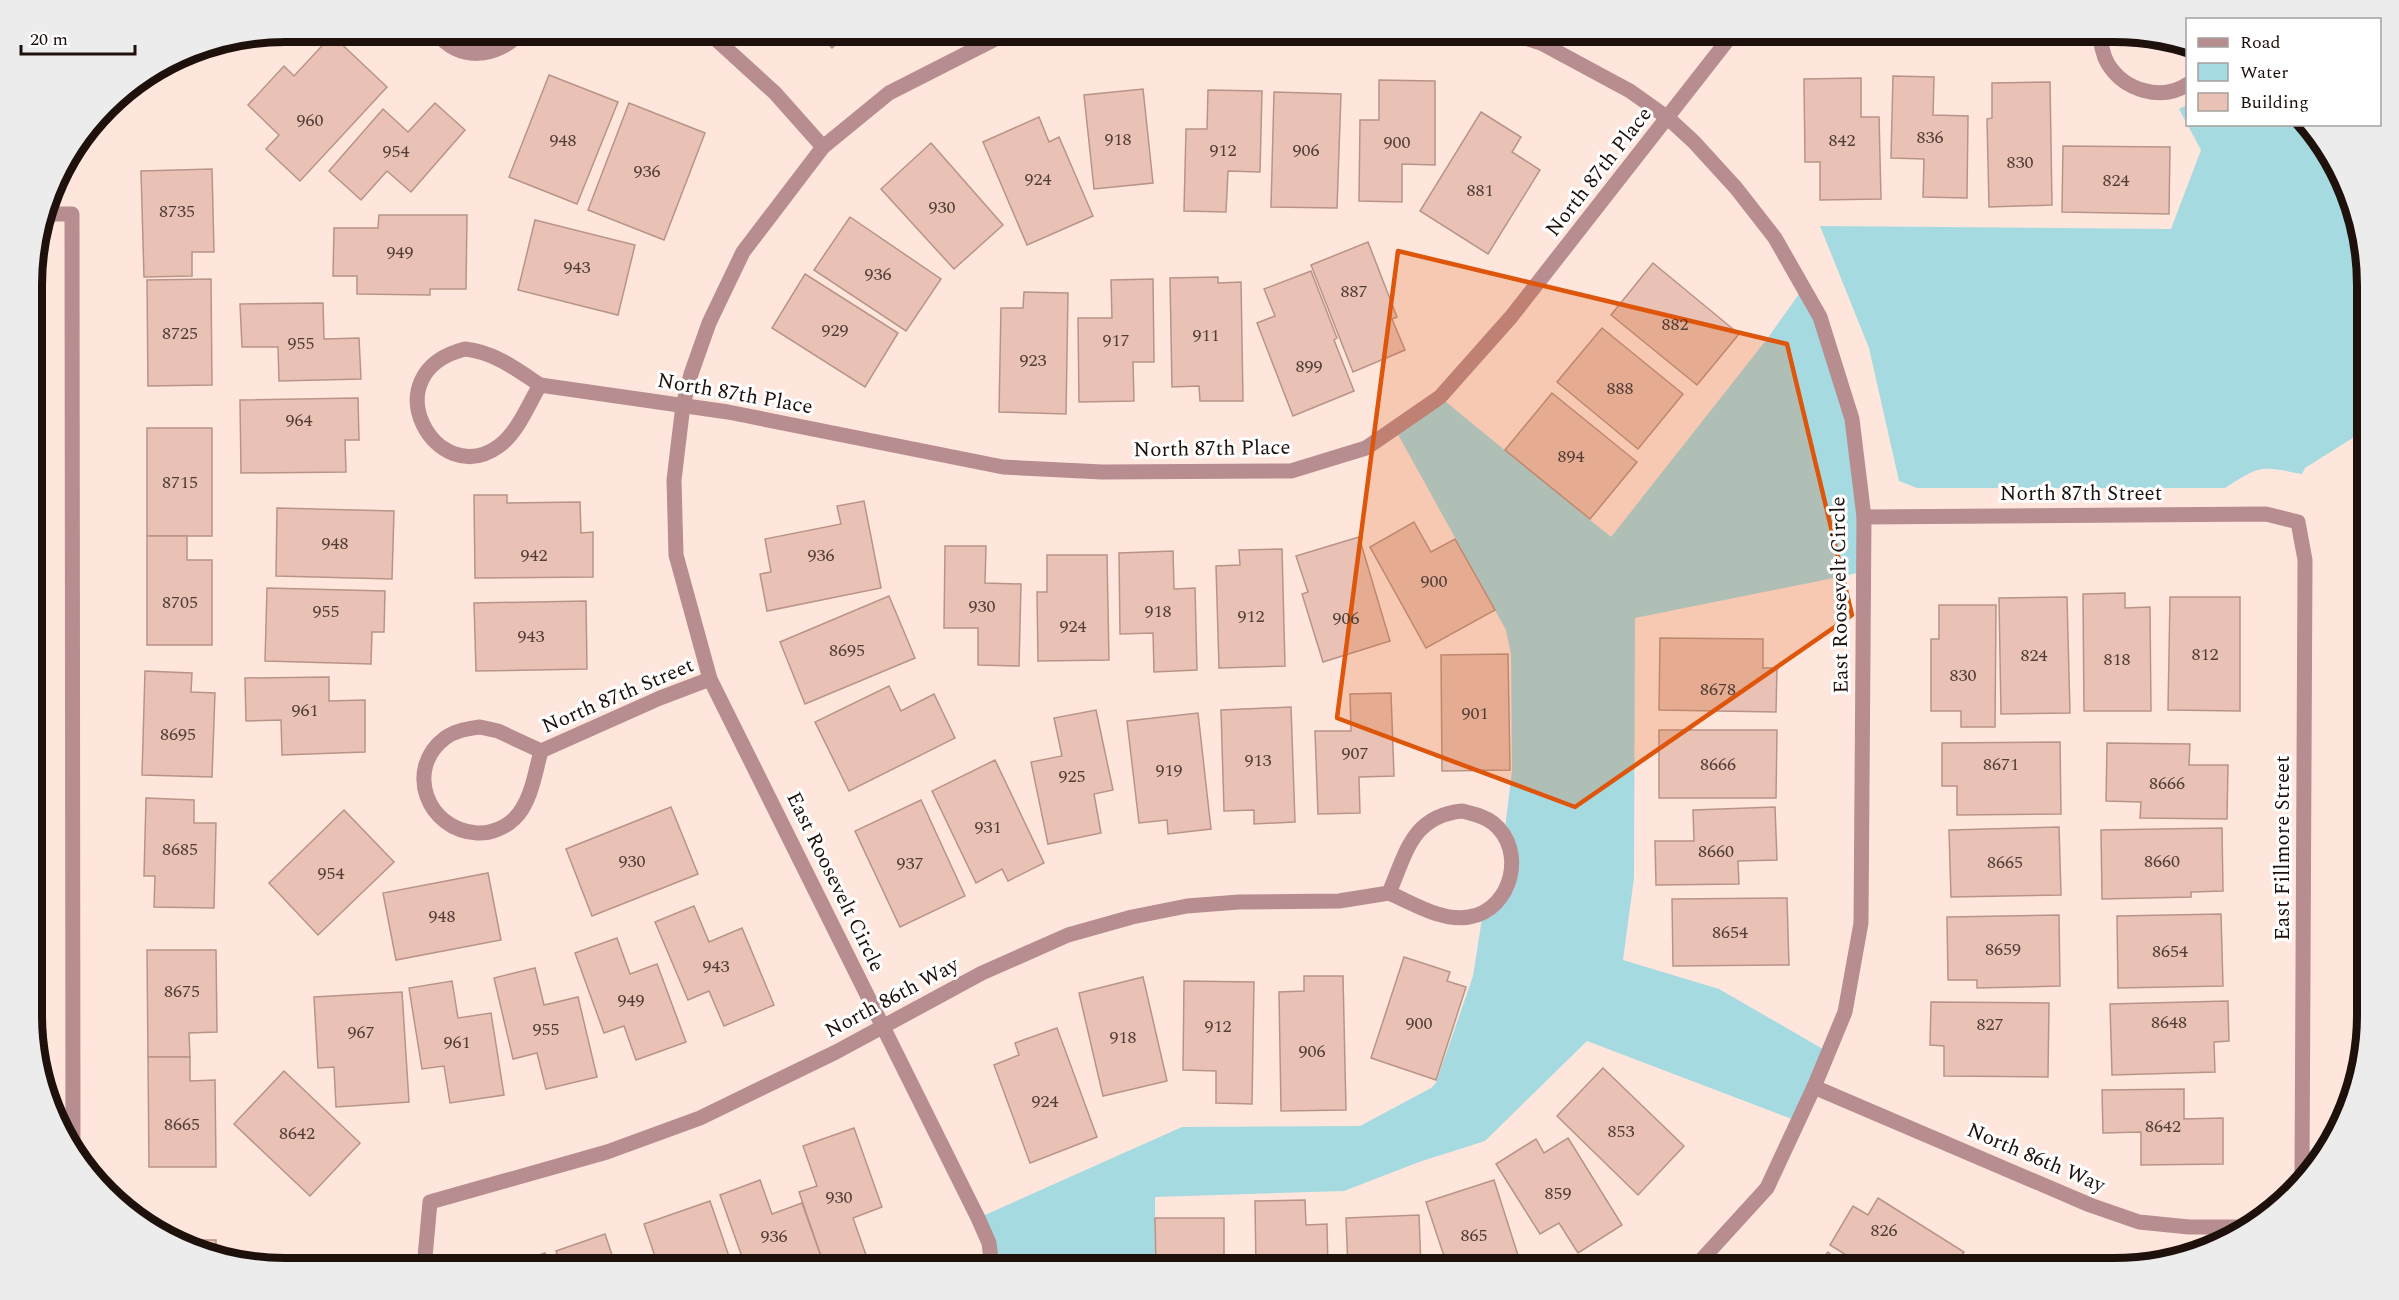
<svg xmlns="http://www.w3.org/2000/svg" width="2399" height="1300" viewBox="0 0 2399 1300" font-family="Spectral,serif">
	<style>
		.water { fill: #a5dae0 }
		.building { fill: #e9c2b5; stroke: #b89487; stroke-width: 1.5 }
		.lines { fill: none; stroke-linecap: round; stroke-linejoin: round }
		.street { stroke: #b78d8f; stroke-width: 15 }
		.marked { fill: #de550c; fill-opacity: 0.2; stroke: #de550c; stroke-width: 4.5; stroke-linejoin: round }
		.labels { text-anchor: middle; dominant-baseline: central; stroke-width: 6; stroke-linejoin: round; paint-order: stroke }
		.number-label { font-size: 18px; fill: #513d36 }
		.street-label { font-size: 21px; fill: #1e110c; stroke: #fff }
		.rim { fill: none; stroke: #1e110c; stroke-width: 8 }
	</style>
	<rect width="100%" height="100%" fill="#fee6dd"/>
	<!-- water -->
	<g class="water">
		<path d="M2187,105L2188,124L2304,125L2325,145L2354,204L2367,268V429L2305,468L2302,474C2260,466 2261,465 2225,488H1917L1899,481L1869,348L1820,226L2171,229L2201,150L2179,109Z"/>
		<polygon points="1804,287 1852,419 1863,572 1635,618 1634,878 1623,960 1719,989 1828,1052 1797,1121 1587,1041 1485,1141 1419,1162 1344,1191 1155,1197 1155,1268 952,1268 990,1254 978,1218 1182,1127 1360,1126 1431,1088 1436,1083 1473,976 1483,912 1507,889 1504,836 1512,771 1511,655 1506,630 1395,429 1440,397 1611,537 1767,339"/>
	</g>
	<!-- building -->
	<g class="building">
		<polygon points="817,32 850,32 832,48"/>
		<polygon points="332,35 387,87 300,181 266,149 279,135 248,105 284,66 294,76"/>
		<polygon points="549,75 618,102 577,204 509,177"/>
		<polygon points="1893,76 1934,77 1933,115 1968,116 1967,198 1923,197 1924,159 1891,158"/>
		<polygon points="1861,78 1861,117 1879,117 1881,199 1820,200 1820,162 1805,162 1804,79"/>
		<polygon points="1379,80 1435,81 1435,165 1402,164 1402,202 1359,201 1360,120 1379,120"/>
		<polygon points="2050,82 2052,205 1989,207 1987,119 1992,118 1992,83"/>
		<polygon points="1143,89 1153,183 1094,189 1084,95"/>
		<polygon points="1208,90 1262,91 1260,172 1228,171 1226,212 1184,211 1186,129 1207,129"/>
		<polygon points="1274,92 1341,94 1337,208 1271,207"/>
		<polygon points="435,103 465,130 411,192 387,171 361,200 329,171 383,109 408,132"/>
		<polygon points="629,103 705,133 664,240 588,210"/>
		<polygon points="1481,112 1521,137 1512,152 1540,170 1488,254 1420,211"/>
		<polygon points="1039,117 1049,142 1059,137 1093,216 1027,245 983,142"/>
		<polygon points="931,143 1003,225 954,269 881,189"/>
		<polygon points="2063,146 2170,147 2169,214 2062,212"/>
		<polygon points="212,169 214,252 192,252 192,276 144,277 141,171"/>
		<polygon points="379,215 467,215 466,289 430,289 430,295 357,294 357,276 333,276 334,228 378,228"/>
		<polygon points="850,217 941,279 906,331 814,270"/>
		<polygon points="535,220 635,245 618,315 518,290"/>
		<polygon points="1368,242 1397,317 1392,319 1405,350 1353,372 1311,265"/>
		<polygon points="1653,263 1739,334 1697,385 1611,315"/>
		<polygon points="1311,271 1337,338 1334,340 1354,391 1293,416 1257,323 1275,316 1264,289"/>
		<polygon points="805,274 898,333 865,387 772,328"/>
		<polygon points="1218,277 1218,283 1241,282 1243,401 1200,401 1199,386 1172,387 1170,278"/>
		<polygon points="211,279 212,385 148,386 147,280"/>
		<polygon points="1153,279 1154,362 1133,362 1134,401 1079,402 1078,318 1112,318 1111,280"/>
		<polygon points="1024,292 1068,293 1066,414 999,412 1001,308 1023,308"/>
		<polygon points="323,303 324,339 359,338 361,379 279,381 278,347 242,347 240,304"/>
		<polygon points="1602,328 1683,394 1638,449 1557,382"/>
		<polygon points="1552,393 1637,462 1590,519 1505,450"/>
		<polygon points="358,398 359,440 345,440 346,472 241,473 240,400"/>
		<rect x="147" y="428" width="65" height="108"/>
		<polygon points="474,495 507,495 507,503 580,502 581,533 593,532 593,577 475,578"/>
		<polygon points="864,501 881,588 767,611 760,574 771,572 765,539 841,524 837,506"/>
		<polygon points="277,508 394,511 392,579 276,576"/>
		<polygon points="1414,522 1431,552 1455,539 1495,610 1426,648 1370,547"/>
		<polygon points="147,536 187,536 187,560 212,560 212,645 147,645"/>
		<polygon points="1359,537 1390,641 1323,662 1302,594 1308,592 1296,556"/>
		<polygon points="945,546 986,546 985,583 1021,584 1019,666 978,665 978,628 944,628"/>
		<polygon points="1282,549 1285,666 1219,668 1216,566 1240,565 1239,550"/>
		<polygon points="1173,551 1174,589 1195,588 1197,670 1154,672 1153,633 1120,634 1119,553"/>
		<polygon points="1047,555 1107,555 1109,660 1038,661 1037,592 1047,592"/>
		<polygon points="267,588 385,591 384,632 372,632 371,664 265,661"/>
		<polygon points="2125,593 2125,608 2150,607 2151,711 2084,711 2083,594"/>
		<polygon points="889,596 915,658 805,704 780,642"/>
		<polygon points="2067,597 2070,713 2001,714 1999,598"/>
		<polygon points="2170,597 2240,597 2240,711 2168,710"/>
		<polygon points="586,601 587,669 476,671 474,603"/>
		<polygon points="1939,605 1996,605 1995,727 1961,727 1961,711 1931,711 1931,639 1939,639"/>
		<polygon points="1660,638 1763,639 1763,668 1777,668 1776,712 1659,710"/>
		<polygon points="1508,654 1510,770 1442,771 1441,655"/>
		<polygon points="145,671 192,673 191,692 215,693 212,777 142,775"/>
		<polygon points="329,677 329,701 365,700 365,752 282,755 281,720 246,721 245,678"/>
		<polygon points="889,686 901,711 934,694 955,738 849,791 815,722"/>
		<polygon points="1391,693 1394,776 1359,777 1360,813 1318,814 1315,731 1351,731 1350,694"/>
		<polygon points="1291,707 1295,822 1254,824 1254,810 1224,811 1221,710"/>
		<polygon points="1096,710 1113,790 1094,794 1101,833 1048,844 1031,762 1062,756 1054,718"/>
		<polygon points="1198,713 1211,829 1168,834 1167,820 1139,823 1127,721"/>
		<polygon points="1659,730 1777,730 1776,798 1659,798"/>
		<polygon points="2060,742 2061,814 1957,815 1957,786 1942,786 1942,743"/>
		<polygon points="2107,743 2190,744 2189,765 2228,765 2227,819 2140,818 2141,802 2106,801"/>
		<polygon points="995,760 1044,863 1008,881 1002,869 976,883 932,791"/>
		<polygon points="146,798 194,800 194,823 216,823 214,908 154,907 155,876 144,876"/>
		<polygon points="921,800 965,896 900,927 855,831"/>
		<polygon points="671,807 698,874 592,916 566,849"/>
		<polygon points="1775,807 1777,860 1738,861 1739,884 1656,885 1655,841 1694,841 1693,810"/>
		<polygon points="344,810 394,862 318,935 269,883"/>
		<polygon points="2059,827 2061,895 1951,897 1949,830"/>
		<polygon points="2222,828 2223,891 2191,892 2191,897 2102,899 2101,830"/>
		<polygon points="488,873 501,940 396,960 383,893"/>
		<polygon points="1787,898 1789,965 1673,966 1672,899"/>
		<polygon points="694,906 709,942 742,928 774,1005 724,1026 709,991 688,1000 655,922"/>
		<polygon points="2221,914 2223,986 2118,988 2117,916"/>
		<polygon points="2059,915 2060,986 1977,988 1977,980 1948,980 1947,917"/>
		<polygon points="617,938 630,974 657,964 686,1042 636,1060 624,1026 604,1033 575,953"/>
		<polygon points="147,950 216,950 217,1032 189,1033 190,1057 148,1057"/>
		<polygon points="1404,957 1450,972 1447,981 1466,987 1436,1080 1371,1058"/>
		<polygon points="535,968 544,1005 578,997 597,1077 546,1089 537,1053 513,1059 494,978"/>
		<polygon points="1304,976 1343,976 1346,1110 1281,1111 1279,992 1304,991"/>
		<polygon points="1143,977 1167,1081 1103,1096 1079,993"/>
		<polygon points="452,981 458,1018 491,1013 504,1095 450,1103 444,1066 422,1069 409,988"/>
		<polygon points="1184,981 1254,982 1252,1104 1216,1103 1216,1071 1183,1070"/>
		<polygon points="402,992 409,1102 336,1107 334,1067 318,1068 314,997"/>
		<polygon points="2228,1001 2229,1041 2214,1042 2215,1072 2112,1075 2110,1004"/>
		<polygon points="1931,1002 2049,1003 2048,1077 1944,1076 1944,1046 1930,1045"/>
		<polygon points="1057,1028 1097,1137 1030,1163 994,1065 1019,1055 1015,1043"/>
		<polygon points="148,1057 190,1057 190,1081 215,1080 216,1167 149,1167"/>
		<polygon points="1603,1068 1684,1146 1638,1195 1557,1116"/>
		<polygon points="284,1071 360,1143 310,1196 234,1124"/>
		<polygon points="2184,1089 2184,1119 2223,1118 2223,1164 2141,1165 2141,1132 2103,1133 2102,1090"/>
		<polygon points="854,1128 882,1207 853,1218 866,1255 825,1268 799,1192 817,1186 803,1146"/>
		<polygon points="1568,1138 1622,1225 1578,1253 1559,1223 1540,1234 1496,1164 1536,1139 1544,1153"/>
		<polygon points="760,1180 772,1214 802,1203 825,1268 783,1268 779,1258 746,1268 720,1195"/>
		<polygon points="1494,1180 1522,1268 1448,1268 1426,1202"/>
		<polygon points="1878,1198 1964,1252 1954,1268 1867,1268 1830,1245 1853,1206 1868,1215"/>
		<polygon points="1305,1200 1306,1225 1327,1224 1328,1268 1256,1268 1255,1201"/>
		<polygon points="710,1201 733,1268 659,1268 644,1224"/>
		<polygon points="1419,1215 1421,1268 1348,1268 1346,1218"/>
		<polygon points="1155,1218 1224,1218 1224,1268 1156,1268"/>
		<polygon points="605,1234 615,1264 641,1256 645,1268 562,1268 556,1251"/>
		<polygon points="173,1240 216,1240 216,1258"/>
		<polygon points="1828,1252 1846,1268 1814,1268"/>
		<polygon points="545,1253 550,1268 507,1268 506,1266"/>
		<polygon points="353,1258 353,1268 285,1268 248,1264 248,1259"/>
	</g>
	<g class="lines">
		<!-- street -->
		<g class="street">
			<path d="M436,32C458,62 497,59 521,32"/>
			<polyline points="708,32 775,93 823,147"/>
			<polyline points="1506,32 1541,43 1630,91 1668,118 1694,142 1736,188 1775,238 1820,317 1852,419 1864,517 1861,923 1845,1012 1814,1087 1767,1188 1694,1268"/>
			<path d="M2100,32C2101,43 2102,54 2108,64C2124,90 2161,102 2188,84"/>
			<polyline points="45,214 72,214 73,1152"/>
			<path d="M465,349C494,352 516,369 540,385C528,405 518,432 499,446C436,492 370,373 465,349Z"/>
			<polyline points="540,385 728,412 1003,467 1102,472 1291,471 1366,448 1440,397 1511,317 1734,32"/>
			<polyline points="1864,517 2266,514 2298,522 2305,560 2302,1175"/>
			<path d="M480,727L498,731L541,751C535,773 531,803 514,819C505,828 489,834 477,833C427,830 404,769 445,738C456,730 468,729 480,727Z"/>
			<polyline points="541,751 660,698 710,679"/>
			<path d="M1462,811C1473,814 1484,816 1493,823C1527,850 1512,910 1469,917C1442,922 1413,903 1389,893C1406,853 1412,816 1462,811Z"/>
			<polyline points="1814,1087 2090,1205 2139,1222 2189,1227 2252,1227"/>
			<polyline points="424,1268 430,1202 607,1152 700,1118 836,1052 982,973 1068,935 1132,917 1187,906 1239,902 1339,901 1389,893"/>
			<polyline points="992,1268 989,1243 978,1218 710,679 676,555 674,480 683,405 691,374 709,323 743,252 823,147 889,93 1003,35 1017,32"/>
		</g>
	</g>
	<!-- marked area -->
	<path class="marked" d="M1398,251L1787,344L1852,615L1575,807L1337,718Z"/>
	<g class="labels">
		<!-- number labels -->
		<g class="number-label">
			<text x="310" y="120">960</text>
			<text x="1930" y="137">836</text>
			<text x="1118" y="139">918</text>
			<text x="563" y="140">948</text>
			<text x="1842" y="140">842</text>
			<text x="1397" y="142">900</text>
			<text x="1223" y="150">912</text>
			<text x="1306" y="150">906</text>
			<text x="396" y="151">954</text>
			<text x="2020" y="162">830</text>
			<text x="647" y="171">936</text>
			<text x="1038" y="179">924</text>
			<text x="2116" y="180">824</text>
			<text x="1480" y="190">881</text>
			<text x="942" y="207">930</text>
			<text x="177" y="211">8735</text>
			<text x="400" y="252">949</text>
			<text x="577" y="267">943</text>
			<text x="878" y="274">936</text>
			<text x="1354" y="291">887</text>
			<text x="1675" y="324">882</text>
			<text x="835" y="330">929</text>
			<text x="180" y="333">8725</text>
			<text x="1206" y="335">911</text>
			<text x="1116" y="340">917</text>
			<text x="301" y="343">955</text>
			<text x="1033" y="360">923</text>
			<text x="1309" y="366">899</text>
			<text x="1620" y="388">888</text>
			<text x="299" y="420">964</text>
			<text x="1571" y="456">894</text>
			<text x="180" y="482">8715</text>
			<text x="335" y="543">948</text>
			<text x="534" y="555">942</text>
			<text x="821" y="555">936</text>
			<text x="1434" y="581">900</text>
			<text x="180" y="602">8705</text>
			<text x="982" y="606">930</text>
			<text x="326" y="611">955</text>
			<text x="1158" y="611">918</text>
			<text x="1251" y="616">912</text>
			<text x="1346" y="618">906</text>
			<text x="1073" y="626">924</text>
			<text x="531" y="636">943</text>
			<text x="847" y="650">8695</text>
			<text x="2205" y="654">812</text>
			<text x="2034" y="655">824</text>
			<text x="2117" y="659">818</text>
			<text x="1963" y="675">830</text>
			<text x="1718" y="689">8678</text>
			<text x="305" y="710">961</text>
			<text x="1475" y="713">901</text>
			<text x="178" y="734">8695</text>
			<text x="1355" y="753">907</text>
			<text x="1258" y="760">913</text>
			<text x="1718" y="764">8666</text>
			<text x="2001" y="764">8671</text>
			<text x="1169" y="770">919</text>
			<text x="1072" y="776">925</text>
			<text x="2167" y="783">8666</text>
			<text x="988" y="827">931</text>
			<text x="180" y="849">8685</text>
			<text x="1716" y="851">8660</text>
			<text x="632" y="861">930</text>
			<text x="2162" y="861">8660</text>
			<text x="2005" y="862">8665</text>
			<text x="910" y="863">937</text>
			<text x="331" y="873">954</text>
			<text x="442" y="916">948</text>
			<text x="1730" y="932">8654</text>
			<text x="2003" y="949">8659</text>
			<text x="2170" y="951">8654</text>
			<text x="716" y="966">943</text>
			<text x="182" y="991">8675</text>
			<text x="631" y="1000">949</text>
			<text x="2169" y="1022">8648</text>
			<text x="1419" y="1023">900</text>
			<text x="1990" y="1024">827</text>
			<text x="1218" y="1026">912</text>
			<text x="546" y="1029">955</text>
			<text x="361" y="1032">967</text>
			<text x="1123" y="1037">918</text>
			<text x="457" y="1042">961</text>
			<text x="1312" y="1051">906</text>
			<text x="1045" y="1101">924</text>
			<text x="182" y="1124">8665</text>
			<text x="2163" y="1126">8642</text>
			<text x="1621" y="1131">853</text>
			<text x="297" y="1133">8642</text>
			<text x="1558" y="1193">859</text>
			<text x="839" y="1197">930</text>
			<text x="1884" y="1230">826</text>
			<text x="1474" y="1235">865</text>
			<text x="774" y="1236">936</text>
		</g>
		<!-- street labels -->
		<g class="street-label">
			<text transform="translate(1599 172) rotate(-52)">North 87th Place</text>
			<text transform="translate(735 394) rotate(10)">North 87th Place</text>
			<text transform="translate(1212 449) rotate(-1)">North 87th Place</text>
			<text x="2081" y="494">North 87th Street</text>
			<text transform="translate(1840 595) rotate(-91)">East Roosevelt Circle</text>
			<text transform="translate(618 696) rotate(-23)">North 87th Street</text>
			<text transform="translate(2283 848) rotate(-90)">East Fillmore Street</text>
			<text transform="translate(835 882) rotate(64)">East Roosevelt Circle</text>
			<text transform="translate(892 998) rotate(-28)">North 86th Way</text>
			<text transform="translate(2036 1158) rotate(23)">North 86th Way</text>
		</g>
	</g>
	<!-- crop -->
	<path d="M0 0H2399V1300H0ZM285 42H2114A243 243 0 0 1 2357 285V1015A243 243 0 0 1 2114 1258H285A243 243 0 0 1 42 1015V285A243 243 0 0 1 285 42Z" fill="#edecec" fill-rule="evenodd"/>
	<path class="rim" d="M285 42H2114A243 243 0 0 1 2357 285V1015A243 243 0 0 1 2114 1258H285A243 243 0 0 1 42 1015V285A243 243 0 0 1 285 42Z"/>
	<!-- legend -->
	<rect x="2186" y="18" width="195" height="108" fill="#ffffff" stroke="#a5a09e" stroke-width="1.5"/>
	<rect x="2198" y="38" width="30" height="9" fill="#b78d8f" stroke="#a5a09e" stroke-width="1.5"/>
	<text x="2240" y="48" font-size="18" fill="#1e110c">Road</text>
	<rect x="2198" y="63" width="30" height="18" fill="#a5dae0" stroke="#a5a09e" stroke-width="1.5"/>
	<text x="2240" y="78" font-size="18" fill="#1e110c">Water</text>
	<rect x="2198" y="93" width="30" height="18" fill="#e9c2b5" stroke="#a5a09e" stroke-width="1.5"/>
	<text x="2240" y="108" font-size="18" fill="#1e110c">Building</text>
	<!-- scale -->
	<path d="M21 45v9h114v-9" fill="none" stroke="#1e110c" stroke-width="3"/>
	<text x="30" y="45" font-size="18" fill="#1e110c" stroke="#ffffff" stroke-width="4.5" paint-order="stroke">20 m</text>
</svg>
